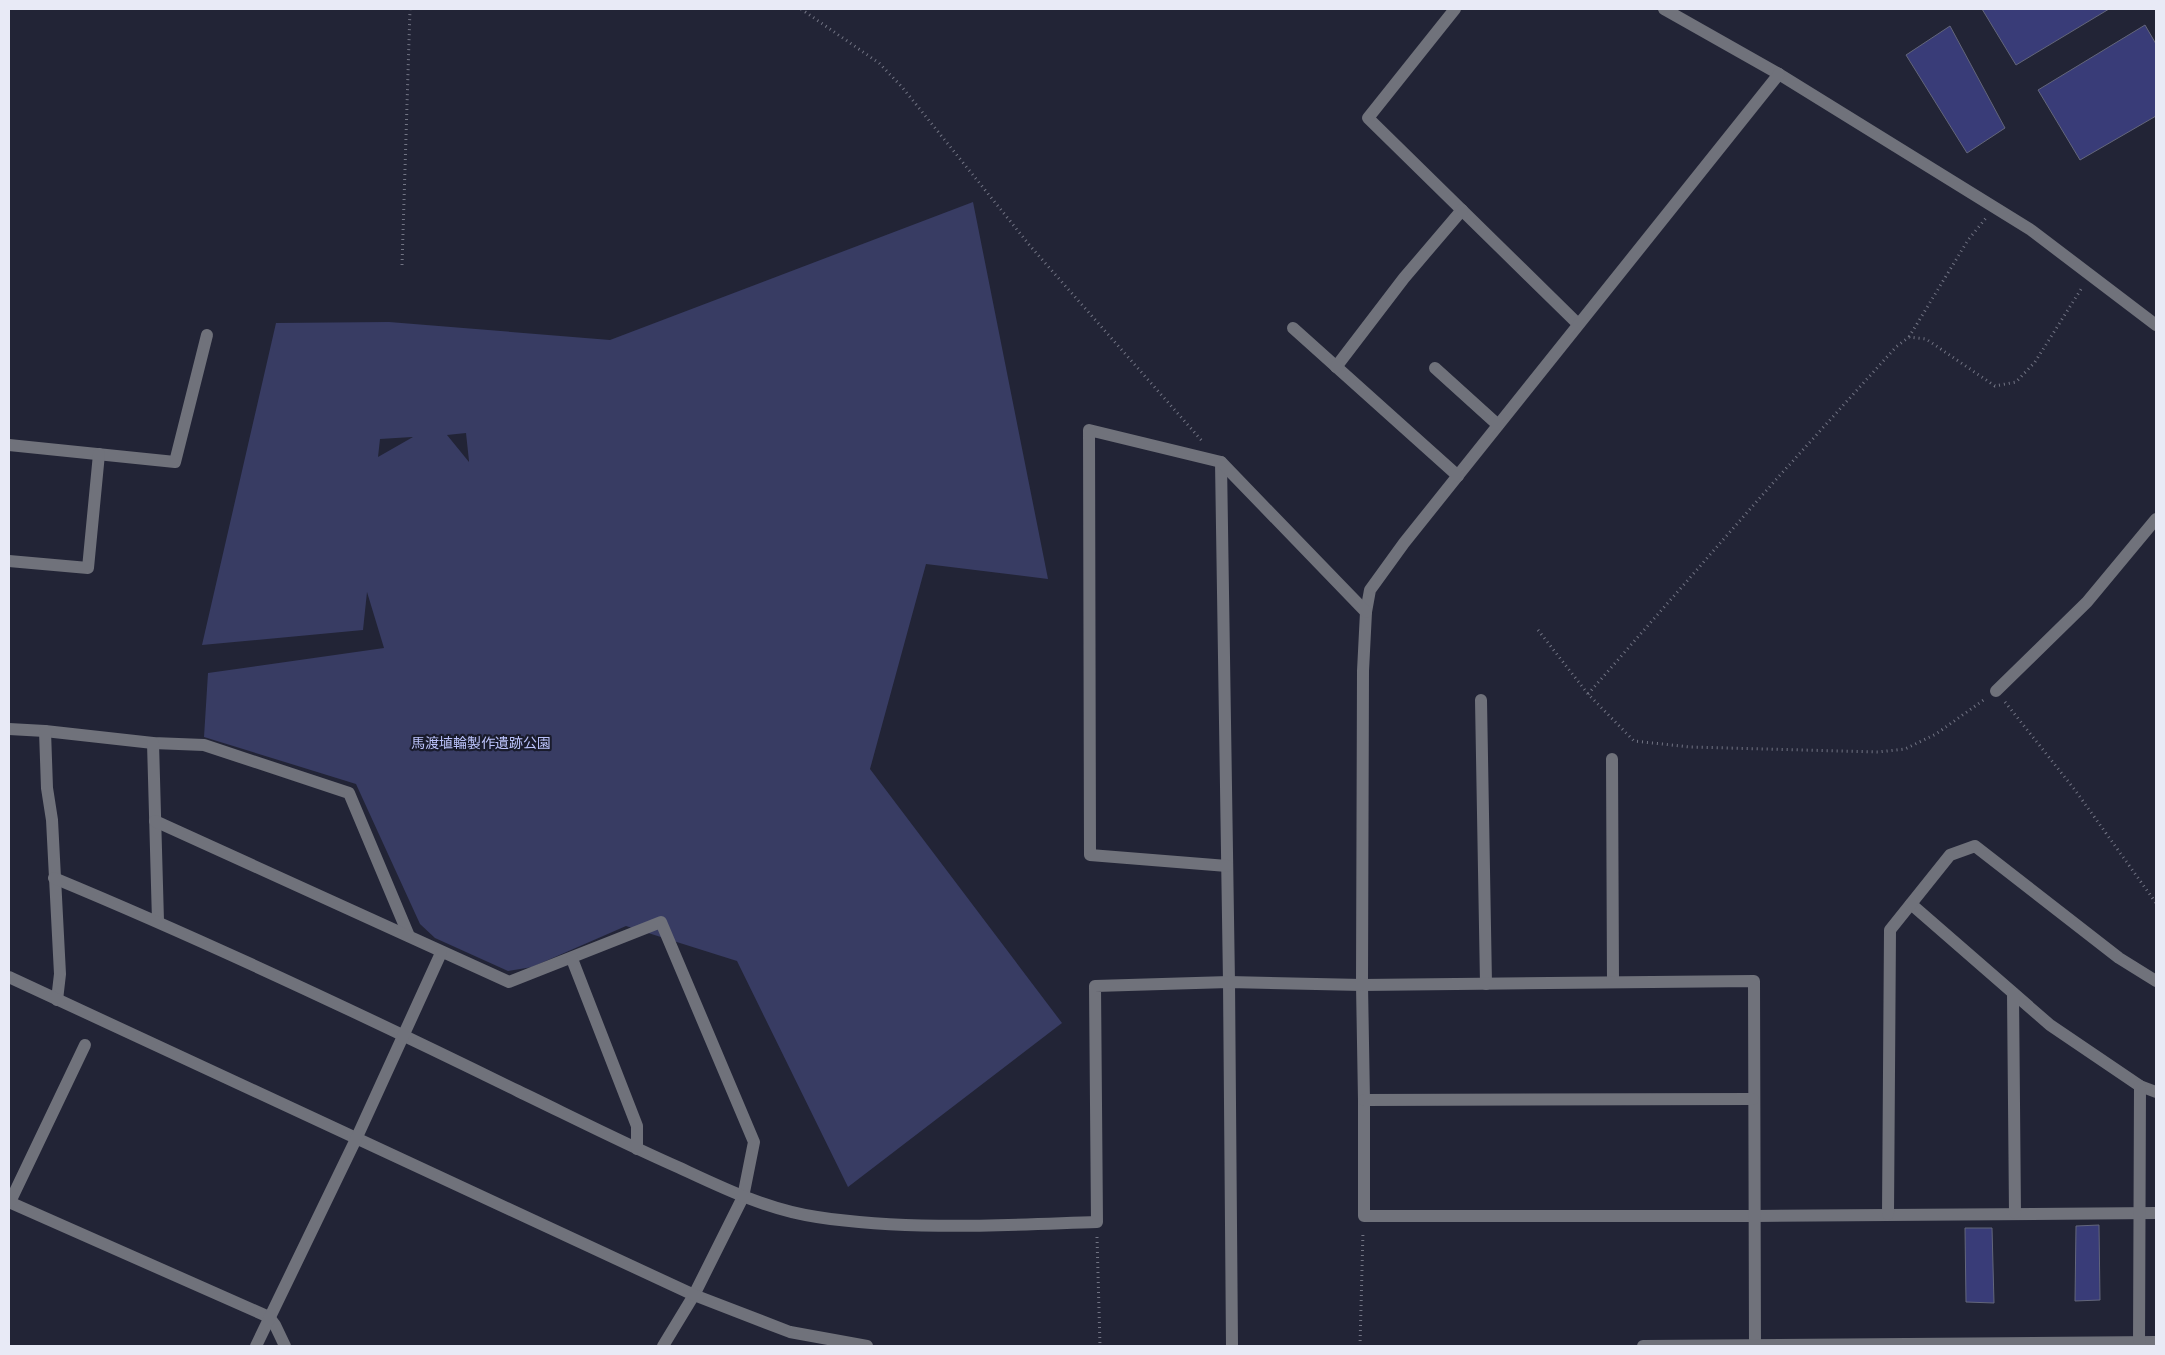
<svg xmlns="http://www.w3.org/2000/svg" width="2165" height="1355" viewBox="0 0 2165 1355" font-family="Karla,'Noto Sans JP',sans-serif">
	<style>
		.green { fill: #383c63; fill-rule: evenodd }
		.building { fill: #393c78; stroke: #63667b }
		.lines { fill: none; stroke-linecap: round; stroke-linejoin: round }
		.path { stroke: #727484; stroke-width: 3; stroke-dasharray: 1 4; stroke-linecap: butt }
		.minor { stroke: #70727b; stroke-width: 12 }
		.labels { text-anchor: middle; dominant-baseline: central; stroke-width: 4.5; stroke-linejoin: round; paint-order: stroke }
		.park-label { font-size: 14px; fill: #bbc2fa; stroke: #191b2c }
	</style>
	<rect width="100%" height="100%" fill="#222436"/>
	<!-- green -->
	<path class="green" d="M973,202L1048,579L926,564L870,769L1062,1023L848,1187L737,961L626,926L532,967L508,971L435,938L420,924L356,784L204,737L208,673L384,648L367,592L363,630L202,645L276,323L389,322L610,340ZM466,433L469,461V462L447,435ZM412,437H413L378,457L380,439Z"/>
	<!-- building -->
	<g class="building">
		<polygon points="1982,9 2109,9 2016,65"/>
		<polygon points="2145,25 2156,44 2156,116 2080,160 2038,90"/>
		<polygon points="1950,26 2005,128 1967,153 1906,55"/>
		<polygon points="2099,1225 2100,1300 2075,1301 2076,1226"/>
		<polygon points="1965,1228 1992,1228 1994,1303 1966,1302"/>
	</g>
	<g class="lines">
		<!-- path -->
		<g class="path">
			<polyline points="801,9 879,63 902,87 1031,247 1202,441"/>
			<polyline points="402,265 410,9"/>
			<polyline points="1909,337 1968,240 1986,218"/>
			<polyline points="1538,630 1588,694 1634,741 1690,747 1878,752 1905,749 1936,734 1985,699"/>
			<polyline points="1588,694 1772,484 1896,347 1909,337 1926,339 1995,386 2016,382 2035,362 2083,286"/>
			<polyline points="2005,702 2075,790 2156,903"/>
			<polyline points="1097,1237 1100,1346"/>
			<polyline points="1360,1346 1363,1231"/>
		</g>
		<!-- minor -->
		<g class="minor">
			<polyline points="1455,9 1368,118 1578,324"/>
			<polyline points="1664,9 1779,74 2031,230 2156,325"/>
			<polyline points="1779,74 1404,543 1370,590 1366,612 1363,671 1362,985 1364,1100 1364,1216 1755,1216 2156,1213"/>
			<polyline points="1293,328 1458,476"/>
			<polyline points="1336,367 1404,278 1462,210"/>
			<polyline points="1435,368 1498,425"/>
			<polyline points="9,445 175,462 207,335"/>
			<polyline points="1221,462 1229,982 1232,1346"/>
			<polyline points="9,561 88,568 99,454"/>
			<polyline points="1996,691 2087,602 2156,519"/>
			<polyline points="1481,700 1486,984"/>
			<polyline points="9,729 45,731 153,743 204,745 349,793 409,936"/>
			<polyline points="45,731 47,788 52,820 60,974 57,1000"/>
			<polyline points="153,743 158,921"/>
			<polyline points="1612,759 1613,982"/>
			<polyline points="155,821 509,982 661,922 754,1142 743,1197 694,1295 663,1346"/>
			<polyline points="1227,866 1090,855 1089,430 1221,462 1366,612"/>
			<path d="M54,878C211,943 365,1016 518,1091C572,1117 625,1144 680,1168C723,1188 768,1210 817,1217C909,1231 1004,1225 1097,1222L1095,986L1229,982L1362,985L1754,981L1755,1346"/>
			<polyline points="1911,904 2050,1025 2140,1086 2156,1092"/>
			<polyline points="572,959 637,1126 637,1149"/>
			<polyline points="9,977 694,1295 790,1332 867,1346"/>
			<polyline points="2013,993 2015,1213"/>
			<polyline points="1364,1100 1753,1099"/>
			<polyline points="9,1202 269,1317 275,1325 285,1346"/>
			<polyline points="10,1202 85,1045"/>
			<polyline points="1888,1214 1890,930 1950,855 1975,846 2119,958 2156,981"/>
			<polyline points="256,1346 357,1137 441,953"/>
			<polyline points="1643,1346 2156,1342"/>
			<polyline points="2139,1346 2140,1086"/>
		</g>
	</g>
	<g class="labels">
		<!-- park labels -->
		<g class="park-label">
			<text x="481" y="743">馬渡埴輪製作遺跡公園</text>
		</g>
	</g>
	<!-- border -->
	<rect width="2165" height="1355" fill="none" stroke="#e8eaf6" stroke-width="20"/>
</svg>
